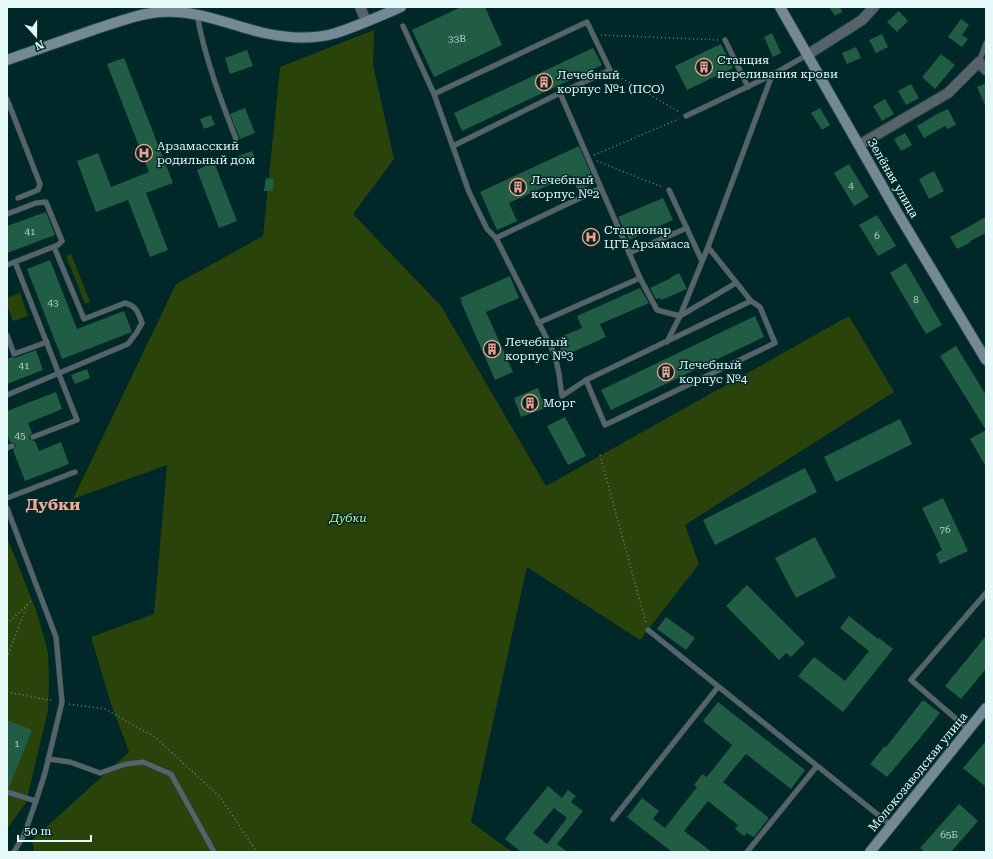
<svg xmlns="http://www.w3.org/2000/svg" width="993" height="859" viewBox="0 0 993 859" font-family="'Roboto Serif',serif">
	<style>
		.green { fill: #2a430a }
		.building { fill: #205d44; fill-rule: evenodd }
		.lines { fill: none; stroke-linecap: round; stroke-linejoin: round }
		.lane-casing { stroke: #204545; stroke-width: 6 }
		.street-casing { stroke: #204545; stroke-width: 12 }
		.secondary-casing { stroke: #204545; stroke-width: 12 }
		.path { stroke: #668685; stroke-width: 1.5; stroke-dasharray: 1 3; stroke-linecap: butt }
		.lane { stroke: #56646a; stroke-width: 5 }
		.street { stroke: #56646a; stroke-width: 10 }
		.secondary { stroke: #748994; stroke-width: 10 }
		.labels { text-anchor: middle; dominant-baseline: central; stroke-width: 3; stroke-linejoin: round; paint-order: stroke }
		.number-label { font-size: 10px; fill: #b3d2cb }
		.poi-label { font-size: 12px; fill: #e4f9f8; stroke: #002828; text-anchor: start }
		.street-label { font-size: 12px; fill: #e4f9f8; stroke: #002828 }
		.park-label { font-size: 12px; font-style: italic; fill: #c5f49b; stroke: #002828 }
		.district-label { font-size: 16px; font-weight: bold; fill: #f9a895; stroke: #002828 }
	</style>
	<rect width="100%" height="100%" fill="#002828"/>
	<!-- green -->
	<g class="green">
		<polygon points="374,30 373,65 394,159 353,214 441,306 546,486 849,316 894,392 685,525 699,564 640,640 527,567 471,822 512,852 34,852 32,840 129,752 111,704 91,637 154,614 167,465 73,499 176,284 263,236 280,67"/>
		<polygon points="71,254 90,302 85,304 66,256"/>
		<polygon points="20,293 28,316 13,321 7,305 7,298"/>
		<polygon points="7,537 36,610 45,641 48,653 49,682 48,710 26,803 7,829"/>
	</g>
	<!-- building -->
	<g class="building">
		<polygon points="461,7 485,7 502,45 434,77 412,30"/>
		<polygon points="829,7 840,7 842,12 835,16"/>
		<polygon points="899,11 908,21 897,32 887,22"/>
		<polygon points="961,19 969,25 962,35 968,39 962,47 948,37"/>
		<polygon points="772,33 781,53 773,57 764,37"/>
		<polygon points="882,34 888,47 876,53 869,40"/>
		<polygon points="721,44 733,68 687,90 675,66"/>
		<polygon points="856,47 861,58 847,64 842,53"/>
		<polygon points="593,48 602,65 462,131 454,113"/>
		<polygon points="247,50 253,66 230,74 225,58"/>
		<polygon points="941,54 955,65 935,89 922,77"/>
		<polygon points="124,58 173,183 146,193 168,250 150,257 128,200 96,212 77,161 98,153 111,187 149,172 107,64"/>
		<polygon points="986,83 986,107 977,87"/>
		<polygon points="911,84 919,98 906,105 898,91"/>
		<polygon points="885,99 894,114 882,121 873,106"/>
		<polygon points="245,108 255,133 240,139 230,114"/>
		<polygon points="820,108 830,125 822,130 811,113"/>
		<polygon points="948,109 956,125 947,129 945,126 924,138 917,126 937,114"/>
		<polygon points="211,115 215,125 204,129 200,119"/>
		<polygon points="905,133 912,145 901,151 894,139"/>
		<polygon points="579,146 595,183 578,191 571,175 509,203 517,221 497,230 480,192"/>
		<polygon points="252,151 255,159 241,164 238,156"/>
		<polygon points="214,162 237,221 219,228 197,170"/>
		<polygon points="849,164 869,197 854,206 834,173"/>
		<polygon points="934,171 944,191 929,199 919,179"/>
		<polygon points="266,178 274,179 273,191 264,191"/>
		<polygon points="663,198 673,220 629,240 618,217"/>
		<polygon points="46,212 55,235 7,253 7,226"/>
		<polygon points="877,215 896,246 878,256 859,225"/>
		<polygon points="986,217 986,233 970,241 971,242 957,249 950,237"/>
		<polygon points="50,260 77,329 124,311 132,332 62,359 27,269"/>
		<polygon points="906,263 942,325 926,334 890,273"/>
		<polygon points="679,273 687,289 661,300 660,298 656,299 650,288 671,278 671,277"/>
		<polygon points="510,276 519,298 486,312 513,372 495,380 461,302 462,302 460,298"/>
		<polygon points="640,288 649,303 600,324 606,337 564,356 556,339 582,328 577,316"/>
		<polygon points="755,316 764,337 611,410 601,390"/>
		<polygon points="956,346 986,395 986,467 970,439 986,430 940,356"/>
		<polygon points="36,350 43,370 7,384 7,359 12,357 15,358"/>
		<polygon points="87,369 90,378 75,384 71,375"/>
		<polygon points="538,388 545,408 521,417 514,398"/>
		<polygon points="56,392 62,409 28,423 32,433 30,435 29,438 31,440 35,441 39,451 61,442 69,464 25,481 13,450 15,448 16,445 14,443 10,442 7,434 7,411"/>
		<polygon points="565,417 586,456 568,465 547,426"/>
		<polygon points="900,419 912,444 836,482 824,457"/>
		<polygon points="805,468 817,492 715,545 703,520"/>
		<polygon points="943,498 968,551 940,564 936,554 942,550 922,508"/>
		<polygon points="815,537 836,577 796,598 775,558"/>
		<polygon points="747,585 805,643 791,657 786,653 779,660 726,606"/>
		<polygon points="849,616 878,639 879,638 893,649 843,712 798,676 814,657 845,681 869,651 840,628"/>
		<polygon points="666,617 695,638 686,650 657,629"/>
		<polygon points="986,636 986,669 961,699 945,686"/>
		<polygon points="923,700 940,713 920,738 887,777 870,764 885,746 886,747"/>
		<polygon points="718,702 805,770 791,789 746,754 723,782 769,818 754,837 747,833 744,836 735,829 738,825 708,801 684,831 712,852 672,852 627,817 642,798 659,811 653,819 665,828 697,787 694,785 702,774 707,777 732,745 703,721"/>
		<polygon points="7,720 32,730 9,788 7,788"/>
		<polygon points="986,741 986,787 963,768"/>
		<path d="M548,786L562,798L568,790L576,796L571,802L583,811L557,844L568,852H521L505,839ZM554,808L567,818L547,844L533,833Z"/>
		<polygon points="959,804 978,821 951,852 925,852 920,848"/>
	</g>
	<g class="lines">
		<!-- lane casing -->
		<g class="lane-casing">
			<g id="lane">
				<path d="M197,15C205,58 220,98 236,139"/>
				<polyline points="403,26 434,94 469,192 487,229 496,238 555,355 559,374 562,396 586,380"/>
				<polyline points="725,40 748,87"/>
				<polyline points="979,62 986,43"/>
				<polyline points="560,93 640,278 657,310 680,316 736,283"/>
				<polyline points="434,94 587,22 610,70 560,93 453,146"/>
				<polyline points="7,99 40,184 38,190 18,198"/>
				<polyline points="686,116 772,75"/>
				<polyline points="669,190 702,261"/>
				<polyline points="7,214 36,203 46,202 62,241 58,245 7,265"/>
				<polyline points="496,238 601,188"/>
				<polyline points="708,247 751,301 760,307 775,343 605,425 586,380 751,301"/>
				<polyline points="629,253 687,228"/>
				<polyline points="15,262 77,420 33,437"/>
				<polyline points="538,323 640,278"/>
				<polyline points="7,335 14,354 47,342"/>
				<polyline points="667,342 680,316 708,247 772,75 807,55"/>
				<path d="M7,395L128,344L137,332L142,323C138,313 137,306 125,303L84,319L54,247"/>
				<polyline points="7,448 12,446"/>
				<polyline points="7,498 75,472"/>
				<polyline points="7,508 56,637 62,702 45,773 36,801 24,835 14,852"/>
				<polyline points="648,630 892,826"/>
				<polyline points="969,730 911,680 986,593"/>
				<polyline points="48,759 70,762 100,773 126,764 143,762 171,774 214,852"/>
				<polyline points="7,792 36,801"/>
				<polyline points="613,819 718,687"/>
				<polyline points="747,852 817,766"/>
			</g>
		</g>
		<!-- street casing -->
		<g class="street-casing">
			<g id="street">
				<polyline points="360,7 366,21"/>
				<polyline points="807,55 862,20 874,7"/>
				<polyline points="859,145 948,93 979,62 986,70"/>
			</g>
		</g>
		<!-- secondary casing -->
		<g class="secondary-casing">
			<g id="secondary">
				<polyline points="780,7 897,212 986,360"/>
				<path d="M7,60C36,50 64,40 93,30C115,23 137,14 160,12C196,9 230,25 264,33C287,38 313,40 336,33C358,26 380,16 401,7"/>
				<polyline points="870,852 986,708"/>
			</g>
		</g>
		<!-- path -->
		<g class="path">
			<polyline points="601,35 719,40"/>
			<polyline points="615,74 679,112"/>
			<polyline points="594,155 679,119"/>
			<polyline points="597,161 662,187"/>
			<polyline points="600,455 646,623"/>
			<polyline points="7,624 32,600"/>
			<polyline points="7,658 27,605"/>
			<polyline points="7,692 54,701"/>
			<polyline points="69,704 105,709 155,737 220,797 257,852"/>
		</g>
		<!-- lane -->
		<use href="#lane" class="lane"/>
		<!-- street -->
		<use href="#street" class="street"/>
		<!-- secondary -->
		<use href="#secondary" class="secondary"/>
	</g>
	<!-- icons -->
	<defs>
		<g id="building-ring" transform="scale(0.9)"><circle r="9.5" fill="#002828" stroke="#f49e8a" stroke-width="1.5"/><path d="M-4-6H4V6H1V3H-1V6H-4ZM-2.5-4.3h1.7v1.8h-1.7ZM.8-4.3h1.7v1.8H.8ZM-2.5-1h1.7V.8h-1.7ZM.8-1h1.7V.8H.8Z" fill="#f49e8a"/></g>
		<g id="hospital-ring" transform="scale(0.9)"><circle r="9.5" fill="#002828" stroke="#f49e8a" stroke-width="1.5"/><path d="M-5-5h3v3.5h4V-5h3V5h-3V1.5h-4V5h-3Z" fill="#f49e8a"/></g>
	</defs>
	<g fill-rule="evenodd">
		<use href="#building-ring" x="704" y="67"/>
		<use href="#building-ring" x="544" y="82"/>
		<use href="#hospital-ring" x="144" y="153"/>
		<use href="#building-ring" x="518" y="187"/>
		<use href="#hospital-ring" x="591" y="237"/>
		<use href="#building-ring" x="492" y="349"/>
		<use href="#building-ring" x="666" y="372"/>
		<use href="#building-ring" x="530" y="403"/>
	</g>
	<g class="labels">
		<!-- number labels -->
		<g class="number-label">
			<text x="457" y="38">33В</text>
			<text x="851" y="185">4</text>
			<text x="30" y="231">41</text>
			<text x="877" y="235">6</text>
			<text x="916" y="299">8</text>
			<text x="53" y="302">43</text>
			<text x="24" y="365">41</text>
			<text x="20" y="435">45</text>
			<text x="945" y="529">76</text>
			<text x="17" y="743">1</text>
			<text x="949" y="834">65Б</text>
		</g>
		<!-- poi labels -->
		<g class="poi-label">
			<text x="717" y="60">Станция<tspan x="717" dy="14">переливания крови</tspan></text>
			<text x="557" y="75">Лечебный<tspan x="557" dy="14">корпус №1 (ПСО)</tspan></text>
			<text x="157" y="146">Арзамасский<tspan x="157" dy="14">родильный дом</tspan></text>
			<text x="531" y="180">Лечебный<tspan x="531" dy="14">корпус №2</tspan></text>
			<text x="604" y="230">Стационар<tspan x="604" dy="14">ЦГБ Арзамаса</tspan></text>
			<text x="505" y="342">Лечебный<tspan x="505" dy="14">корпус №3</tspan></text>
			<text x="679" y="365">Лечебный<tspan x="679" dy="14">корпус №4</tspan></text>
			<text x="543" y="403">Морг</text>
		</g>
		<!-- street labels -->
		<g class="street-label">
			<text transform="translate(893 178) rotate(60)">Зелёная улица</text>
			<text transform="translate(918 772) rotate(-51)">Молокозаводская улица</text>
		</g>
		<!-- park labels -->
		<g class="park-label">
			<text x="348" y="518">Дубки</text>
		</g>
		<!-- district labels -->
		<g class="district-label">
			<text x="53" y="504">Дубки</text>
		</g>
	</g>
	<!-- border -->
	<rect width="993" height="859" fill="none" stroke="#e4f9f8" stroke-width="16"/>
	<!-- north arrow -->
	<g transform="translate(36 36) rotate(159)" stroke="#002828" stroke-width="3" paint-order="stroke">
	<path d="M0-3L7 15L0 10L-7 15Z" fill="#e4f9f8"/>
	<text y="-6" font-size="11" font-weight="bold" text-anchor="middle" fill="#e4f9f8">N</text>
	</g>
	<!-- scale -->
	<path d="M18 835v6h73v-6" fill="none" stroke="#e4f9f8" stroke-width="2"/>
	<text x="24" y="835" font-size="12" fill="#e4f9f8" stroke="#002828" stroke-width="3" paint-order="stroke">50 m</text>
</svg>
